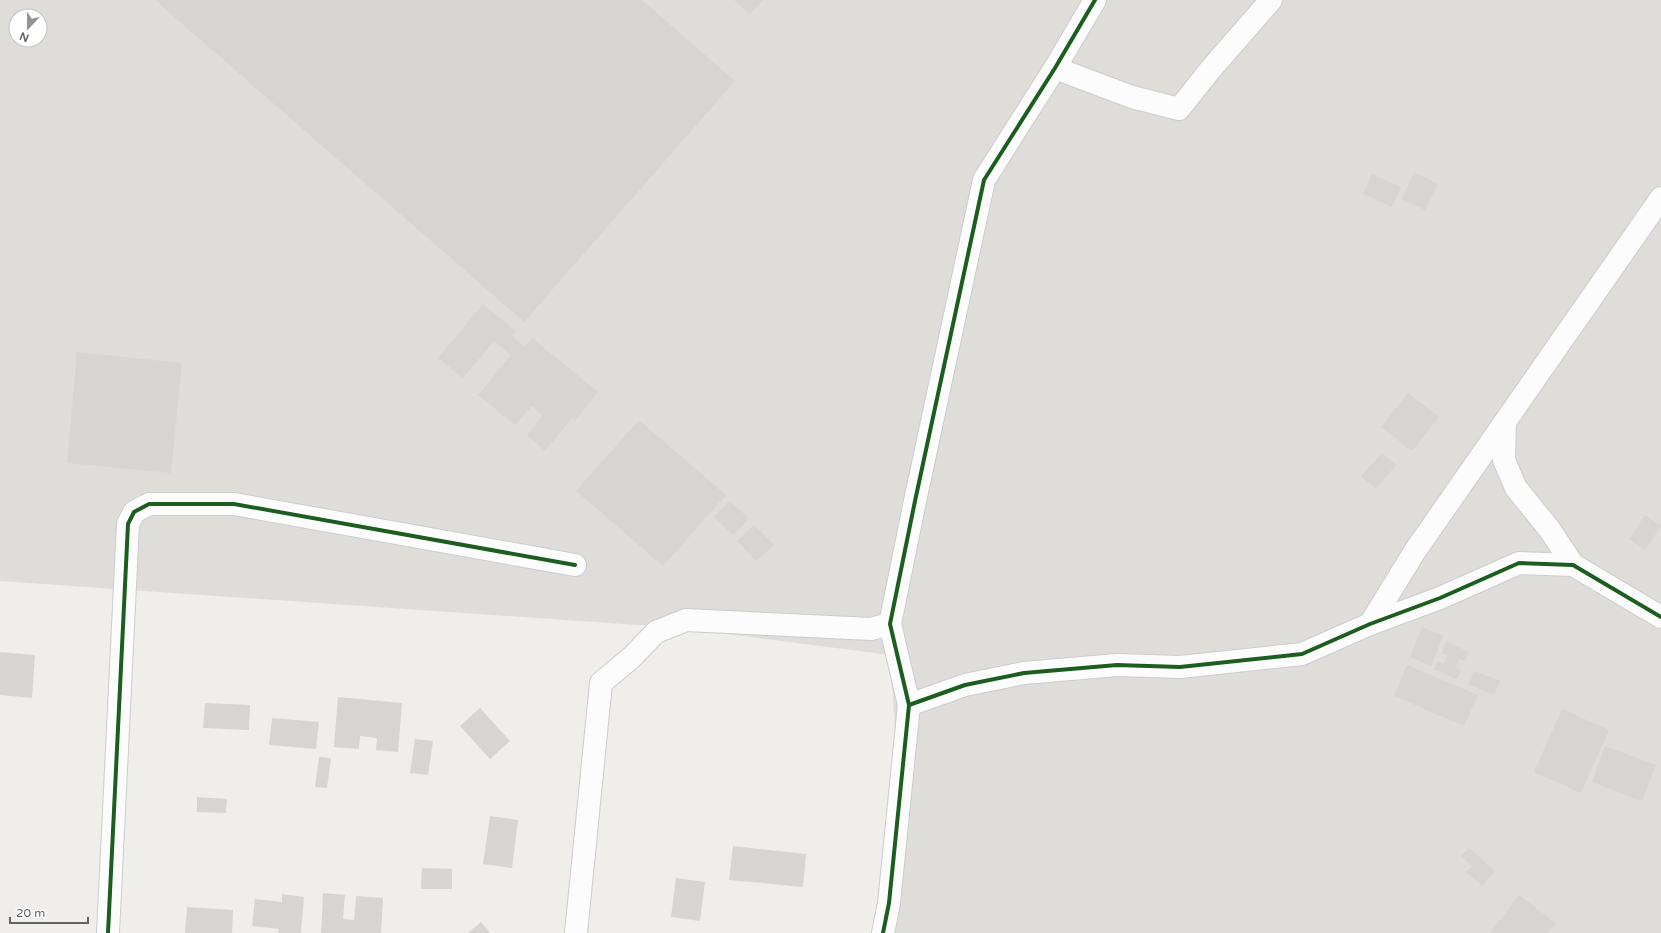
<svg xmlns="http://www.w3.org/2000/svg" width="1661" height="933" viewBox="0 0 1661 933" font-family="'Varela Round',sans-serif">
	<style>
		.industrial { fill: #dfddda; fill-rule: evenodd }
		.building { fill: #d6d5d3 }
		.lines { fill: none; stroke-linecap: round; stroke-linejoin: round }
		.minor-casing { stroke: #cbcccc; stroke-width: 24 }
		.minor { stroke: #fdfcfc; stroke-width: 22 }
		.cycleway-casing { stroke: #fff; stroke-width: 6 }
		.cycleway { stroke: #1b5e20; stroke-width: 4 }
	</style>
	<rect width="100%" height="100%" fill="#efeeea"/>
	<!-- industrial -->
	<path class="industrial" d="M0,0H1661V933H888L899,787L890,655L681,628L0,581ZM16,16H40V40H16Z"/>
	<!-- building -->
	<g class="building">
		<polygon points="155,0 642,0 735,81 524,322"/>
		<polygon points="734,0 763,0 750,14"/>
		<polygon points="1414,172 1438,184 1425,210 1402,199"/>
		<polygon points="1372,174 1401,187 1392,207 1363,194"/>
		<polygon points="483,304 516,331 512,336 525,347 532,338 598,392 575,421 572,418 545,451 527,435 543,415 532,406 515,425 478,395 511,355 494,341 463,378 438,358"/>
		<polygon points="77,352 182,363 171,473 67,463"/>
		<polygon points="1408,393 1439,417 1412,451 1381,427"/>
		<polygon points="639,420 726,495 663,566 576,491"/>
		<polygon points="1382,453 1396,465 1376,489 1361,476"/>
		<polygon points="729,501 749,518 733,535 714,517"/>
		<polygon points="1645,515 1661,526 1645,550 1629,539"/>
		<polygon points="754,525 774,545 756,561 737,541"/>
		<polygon points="1422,627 1443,636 1431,666 1410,657"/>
		<polygon points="1447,641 1469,652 1465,661 1459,659 1455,667 1461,670 1457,679 1434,669 1438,661 1444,664 1448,656 1442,653"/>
		<polygon points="0,652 35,655 32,698 0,695"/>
		<polygon points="1407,665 1478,695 1464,726 1394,696"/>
		<polygon points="1474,671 1500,681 1494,695 1469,685"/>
		<polygon points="338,697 402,703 398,752 376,750 377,738 360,736 359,749 334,747"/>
		<polygon points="205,703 250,705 249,730 203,728"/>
		<polygon points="480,708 510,741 490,759 460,726"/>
		<polygon points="1562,709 1609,730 1581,793 1534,772"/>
		<polygon points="272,718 319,722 316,749 269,745"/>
		<polygon points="415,739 433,741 428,775 410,773"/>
		<polygon points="1605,746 1656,765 1642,801 1592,782"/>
		<polygon points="319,757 331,758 327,788 315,787"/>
		<polygon points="197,797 227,799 226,813 197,812"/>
		<polygon points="490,816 518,820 512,868 483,864"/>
		<polygon points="733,846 806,854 803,887 729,880"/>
		<polygon points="1469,848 1495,871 1482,886 1466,872 1472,866 1461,856"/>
		<polygon points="422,868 452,869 452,889 421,889"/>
		<polygon points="676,878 705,882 700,921 671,917"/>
		<polygon points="323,893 345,895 343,919 354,920 356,896 383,898 381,933 321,933"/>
		<polygon points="282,894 304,897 301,933 278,933 279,929 252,926 255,899 282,902"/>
		<polygon points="1519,895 1556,923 1548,933 1490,933"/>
		<polygon points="187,907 233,910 232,933 185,933"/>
		<polygon points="481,922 490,933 468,933"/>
	</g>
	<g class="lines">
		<!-- minor casing -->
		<g class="minor-casing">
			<g id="minor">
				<polyline points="1055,68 1132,97 1179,109 1210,70 1271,0"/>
				<polyline points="1505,422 1504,460 1516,488 1550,530 1573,565"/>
				<polyline points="1370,624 1415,551 1661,198"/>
				<polyline points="909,705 890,624 915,501 984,180 1055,68 1095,0"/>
				<polyline points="108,933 128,524 134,512 149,504 234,504 575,565"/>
				<polyline points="576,933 601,683 632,657 656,632 686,620 871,629 890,624"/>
				<polyline points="883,933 889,903 909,705 965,685 1024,673 1117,665 1180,667 1302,654 1370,624 1440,598 1519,563 1573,565 1661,617"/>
			</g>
		</g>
		<!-- minor -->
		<use href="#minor" class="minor"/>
		<!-- cycleway casing -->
		<g class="cycleway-casing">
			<g id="cycleway">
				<polyline points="909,705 890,624 915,501 984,180 1055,68 1095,0"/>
				<polyline points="108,933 128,524 134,512 149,504 234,504 575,565"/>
				<polyline points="883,933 889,903 909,705 965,685 1024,673 1117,665 1180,667 1302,654 1370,624 1440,598 1519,563 1573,565 1661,617"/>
			</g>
		</g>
		<!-- cycleway -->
		<use href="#cycleway" class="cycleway"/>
	</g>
	<!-- north arrow -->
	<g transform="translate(28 28) rotate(202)"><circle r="19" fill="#ffffff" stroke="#bfc1c3"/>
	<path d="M0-3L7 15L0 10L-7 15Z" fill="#919496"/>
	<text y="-6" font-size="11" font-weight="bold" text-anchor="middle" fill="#5f6368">N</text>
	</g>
	<!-- scale -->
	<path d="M10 917v6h78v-6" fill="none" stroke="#5f6368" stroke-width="2"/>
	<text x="16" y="917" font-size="12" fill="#5f6368" stroke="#ffffff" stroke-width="3" paint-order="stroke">20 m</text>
</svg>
